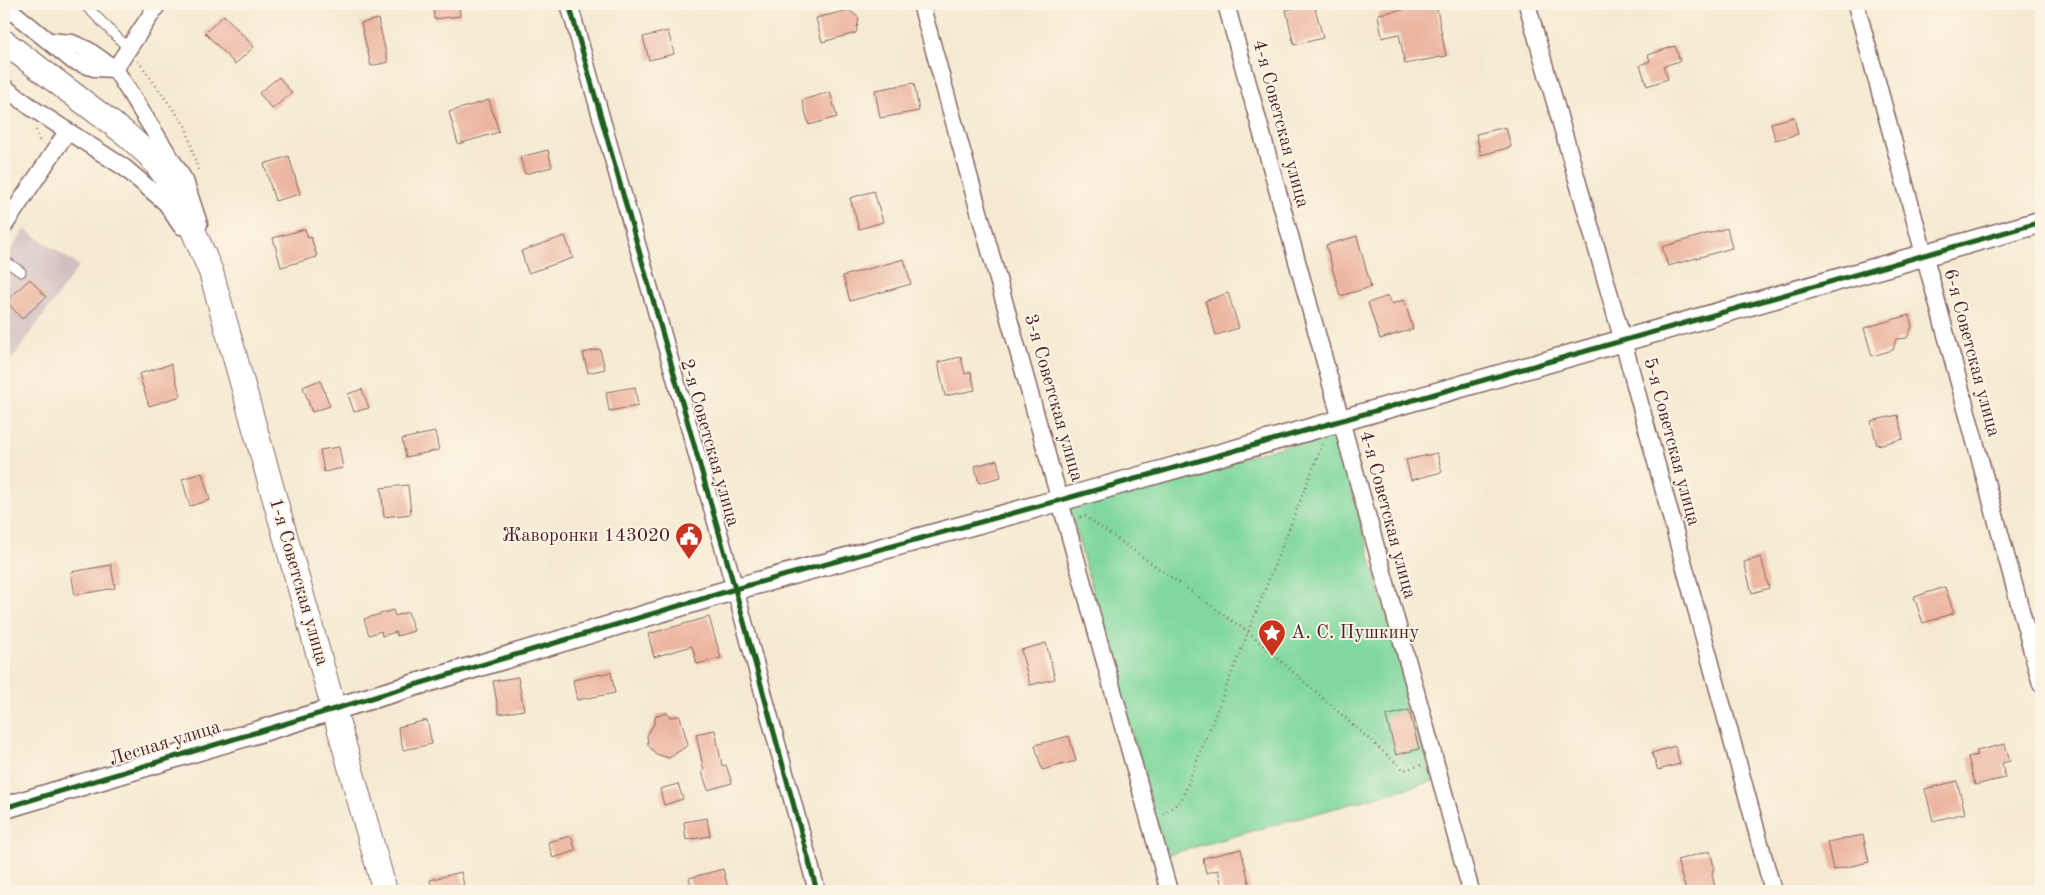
<svg xmlns="http://www.w3.org/2000/svg" width="2045" height="895" viewBox="0 0 2045 895" font-family="'Old Standard TT',serif">
	<style>
		.industrial { fill: #d2bfc0 }
		.green { fill: #80d89e; stroke: #657c64 }
		.building { fill: #ecb5a0 }
		.lines { fill: none; stroke-linecap: round; stroke-linejoin: round }
		.service-casing { stroke: #866665; stroke-width: 11 }
		.minor-casing { stroke: #866665; stroke-width: 19 }
		.tertiary-casing { stroke: #866665; stroke-width: 24 }
		.secondary-casing { stroke: #866665; stroke-width: 26 }
		.path { stroke: #866665; stroke-width: 2.5; stroke-dasharray: 1 4; stroke-linecap: butt }
		.service { stroke: #fff; stroke-width: 9 }
		.minor { stroke: #fff; stroke-width: 16 }
		.tertiary { stroke: #fff; stroke-width: 21 }
		.secondary { stroke: #fff; stroke-width: 24 }
		.cycleway-casing { stroke: #fcf5e5; stroke-width: 8 }
		.cycleway { stroke: #1b5e20; stroke-width: 5 }
		.labels { text-anchor: middle; dominant-baseline: central; stroke-width: 4; stroke-linejoin: round; paint-order: stroke }
		.street-label { font-size: 19px; fill: #4a1f2b; stroke: #fcf5e5 }
		.poi-label { font-size: 19px; fill: #4a1f2b; stroke: #fcf5e5; text-anchor: end }
	</style>
	<rect width="100%" height="100%" fill="#fcf5e5"/>
	<filter id="ink" filterUnits="userSpaceOnUse"><feTurbulence type="fractalNoise" baseFrequency=".02" numOctaves="2"/><feDisplacementMap in="SourceGraphic" scale="10" xChannelSelector="R" yChannelSelector="G"/><feConvolveMatrix kernelMatrix="1 2 1 2 8 2 1 2 1" color-interpolation-filters="sRGB"/></filter>
	<filter id="wash" filterUnits="userSpaceOnUse"><feTurbulence type="fractalNoise" baseFrequency=".0096" numOctaves="4" result="noise"/><feDisplacementMap in="SourceGraphic" scale="20" xChannelSelector="R" yChannelSelector="G"/><feGaussianBlur stdDeviation="1.12" result="paint"/><feColorMatrix in="noise" values="0 0 0 0 0 0 0 0 0 0 0 0 0 0 0 0 0 1.4 0 .05"/><feComposite in="paint" operator="in"/></filter>
	<g filter="url(#wash)">
		<rect width="100%" height="100%" fill="#f5ead1"/>
		<!-- industrial -->
		<polygon class="industrial" points="25,229 79,266 4,370 4,261"/>
		<!-- green -->
		<polygon class="green" points="1335,432 1433,781 1166,855 1069,506"/>
		<g id="blocks">
			<!-- building -->
			<g class="building">
				<polygon points="433,4 459,4 460,16 434,19"/>
				<polygon points="1314,4 1323,38 1294,45 1286,10"/>
				<polygon points="1436,4 1446,56 1405,64 1399,34 1382,38 1378,14"/>
				<polygon points="849,10 859,18 856,33 822,42 816,18"/>
				<polygon points="224,15 254,47 235,64 205,33"/>
				<polygon points="378,19 388,62 371,66 361,23"/>
				<polygon points="668,31 674,54 649,60 643,37"/>
				<polygon points="1675,46 1680,61 1663,66 1668,79 1647,86 1640,65 1650,61 1648,55"/>
				<polygon points="279,77 292,93 272,109 259,93"/>
				<polygon points="914,83 919,111 880,118 875,90"/>
				<polygon points="830,92 837,117 809,125 802,100"/>
				<polygon points="489,100 499,132 458,144 449,112"/>
				<polygon points="1794,117 1798,134 1775,140 1771,123"/>
				<polygon points="1506,127 1511,147 1481,155 1476,134"/>
				<polygon points="548,150 552,167 525,174 520,157"/>
				<polygon points="289,156 300,194 275,201 264,164"/>
				<polygon points="874,191 883,222 859,229 850,198"/>
				<polygon points="1727,228 1732,248 1668,266 1662,247"/>
				<polygon points="305,229 308,238 311,237 317,257 281,267 273,238"/>
				<polygon points="565,236 573,258 528,273 521,251"/>
				<polygon points="1357,236 1371,287 1340,296 1326,245"/>
				<polygon points="904,259 911,284 850,301 843,276"/>
				<polygon points="30,279 46,297 22,319 6,301"/>
				<polygon points="1228,293 1239,328 1216,335 1205,301"/>
				<polygon points="1388,296 1391,304 1404,300 1413,329 1380,339 1368,303"/>
				<polygon points="1909,315 1912,327 1907,338 1896,339 1893,350 1872,356 1864,328"/>
				<polygon points="600,349 605,369 588,373 583,353"/>
				<polygon points="961,357 965,374 971,372 975,390 945,396 938,362"/>
				<polygon points="171,364 181,396 149,406 139,374"/>
				<polygon points="320,380 330,406 312,412 303,387"/>
				<polygon points="635,387 638,406 609,411 606,392"/>
				<polygon points="362,389 369,408 354,412 348,394"/>
				<polygon points="1898,415 1903,439 1877,445 1871,421"/>
				<polygon points="435,432 439,450 406,457 402,439"/>
				<polygon points="339,447 343,468 324,472 320,450"/>
				<polygon points="1437,453 1442,472 1411,480 1406,460"/>
				<polygon points="997,460 1001,477 979,483 975,466"/>
				<polygon points="202,473 210,500 190,506 182,479"/>
				<polygon points="408,485 411,514 384,517 381,488"/>
				<polygon points="1761,557 1769,588 1752,593 1744,562"/>
				<polygon points="111,565 115,588 75,595 71,572"/>
				<polygon points="1945,587 1954,613 1923,623 1914,597"/>
				<polygon points="393,610 395,616 408,612 414,631 397,636 396,632 382,636 381,631 369,635 364,619"/>
				<polygon points="709,617 721,658 697,664 692,646 654,657 648,634"/>
				<polygon points="1046,643 1055,679 1030,685 1021,650"/>
				<polygon points="611,672 615,693 577,700 573,680"/>
				<polygon points="518,677 524,710 499,714 493,681"/>
				<polygon points="1409,710 1419,749 1396,755 1386,716"/>
				<polygon points="668,713 670,717 680,716 688,745 669,758 656,754 648,745 647,735 654,724 656,715"/>
				<polygon points="427,720 432,744 403,750 398,727"/>
				<polygon points="715,730 722,766 726,765 732,783 708,790 702,772 704,771 696,734"/>
				<polygon points="1069,736 1076,761 1042,770 1035,745"/>
				<polygon points="2005,744 2010,761 2002,763 2005,778 1975,785 1968,757 1977,755 1976,751"/>
				<polygon points="1675,746 1680,764 1658,770 1652,753"/>
				<polygon points="1957,781 1965,813 1933,821 1925,789"/>
				<polygon points="678,784 683,799 664,805 660,789"/>
				<polygon points="707,818 710,836 686,840 684,822"/>
				<polygon points="1863,835 1869,862 1833,870 1827,842"/>
				<polygon points="571,836 576,851 553,858 548,842"/>
				<polygon points="1241,849 1251,891 1223,891 1218,870 1206,873 1203,858"/>
				<polygon points="1710,851 1714,867 1712,874 1715,887 1699,891 1686,891 1677,860"/>
				<polygon points="723,869 728,888 715,891 693,891 689,878"/>
				<polygon points="461,872 464,885 433,891 430,880"/>
			</g>
		</g>
	</g>
	<g filter="url(#ink)">
		<use href="#blocks" fill-opacity="0" stroke="#866665" stroke-width="1"/>
		<g class="lines">
			<!-- service casing -->
			<g class="service-casing">
				<g id="service">
					<polyline points="84,4 129,49"/>
					<polyline points="4,260 21,272"/>
				</g>
			</g>
			<!-- minor casing -->
			<g class="minor-casing">
				<g id="minor">
					<polyline points="569,4 735,589 817,891"/>
					<polyline points="921,4 1169,891"/>
					<polyline points="1226,4 1471,891"/>
					<polyline points="1527,4 1623,341 1773,891"/>
					<polyline points="1856,4 2041,684"/>
					<polyline points="4,5 73,61 94,68 115,69"/>
					<polyline points="49,41 72,43 88,50 115,69 185,181 199,224"/>
					<polyline points="115,69 158,4"/>
					<polyline points="4,87 35,110 125,168 166,203 181,226"/>
					<polyline points="4,226 67,132"/>
				</g>
			</g>
			<!-- tertiary casing -->
			<g class="tertiary-casing">
				<polyline id="tertiary" points="4,808 735,589 1061,500 2041,222"/>
			</g>
			<!-- secondary casing -->
			<g class="secondary-casing">
				<polyline id="secondary" points="4,42 126,134 150,156 163,173 187,216 211,272 385,891"/>
			</g>
			<!-- path -->
			<g class="path">
				<polyline points="138,61 186,127 198,170"/>
				<polyline points="36,130 40,143"/>
				<polyline points="1080,517 1085,516 1248,632 1404,770 1422,765"/>
				<polyline points="1163,814 1181,801 1323,443"/>
			</g>
			<!-- service -->
			<use href="#service" class="service"/>
			<!-- minor -->
			<use href="#minor" class="minor"/>
			<!-- tertiary -->
			<use href="#tertiary" class="tertiary"/>
			<!-- secondary -->
			<use href="#secondary" class="secondary"/>
			<!-- cycleway casing -->
			<g class="cycleway-casing">
				<g id="cycleway">
					<polyline points="569,4 735,589 817,891"/>
					<polyline points="4,808 735,589 1061,500 2041,222"/>
				</g>
			</g>
			<!-- cycleway -->
			<use href="#cycleway" class="cycleway"/>
		</g>
	</g>
	<!-- icons -->
	<defs>
		<g id="civic-pin" transform="scale(1.4375)"><path d="M0 17L-7.5 6A9.5 9.5 0 1 1 7.5 6Z" fill="#c8321e" stroke="#fcf5e5"/><path d="M-.6-6.5H3V-4.5H.6V-3L4-1V1h2V6H-6V1h2V-1L-.6-3ZM-1.2 2.5V6h2.4V2.5Z" fill="#fff"/></g>
		<g id="sight-pin" transform="scale(1.4375)"><path d="M0 17L-7.5 6A9.5 9.5 0 1 1 7.5 6Z" fill="#c8321e" stroke="#fcf5e5"/><path d="M0-6L1.8-2.2L6-1.7L2.9 1.2L3.7 5.4L0 3.3L-3.7 5.4L-2.9 1.2L-6-1.7L-1.8-2.2Z" fill="#fff"/></g>
	</defs>
	<g fill-rule="evenodd">
		<use href="#civic-pin" x="689" y="536"/>
		<use href="#sight-pin" x="1272" y="633"/>
	</g>
	<g class="labels">
		<!-- street labels -->
		<g class="street-label">
			<text transform="translate(1280 124) rotate(75)">4-я Советская улица</text>
			<text transform="translate(1971 353) rotate(75)">6-я Советская улица</text>
			<text transform="translate(1053 398) rotate(74)">3-я Советская улица</text>
			<text transform="translate(1671 442) rotate(75)">5-я Советская улица</text>
			<text transform="translate(709 443) rotate(74)">2-я Советская улица</text>
			<text transform="translate(1387 515) rotate(75)">4-я Советская улица</text>
			<text transform="translate(298 582) rotate(74)">1-я Советская улица</text>
			<text transform="translate(165 744) rotate(-17)">Лесная улица</text>
		</g>
		<!-- poi labels -->
		<g class="poi-label">
			<text x="670" y="536">Жаворонки 143020</text>
			<text x="1291" y="633" text-anchor="start">А. С. Пушкину</text>
		</g>
	</g>
	<!-- margin -->
	<rect width="2045" height="895" fill="none" stroke="#fcf5e5" stroke-width="20"/>
</svg>
